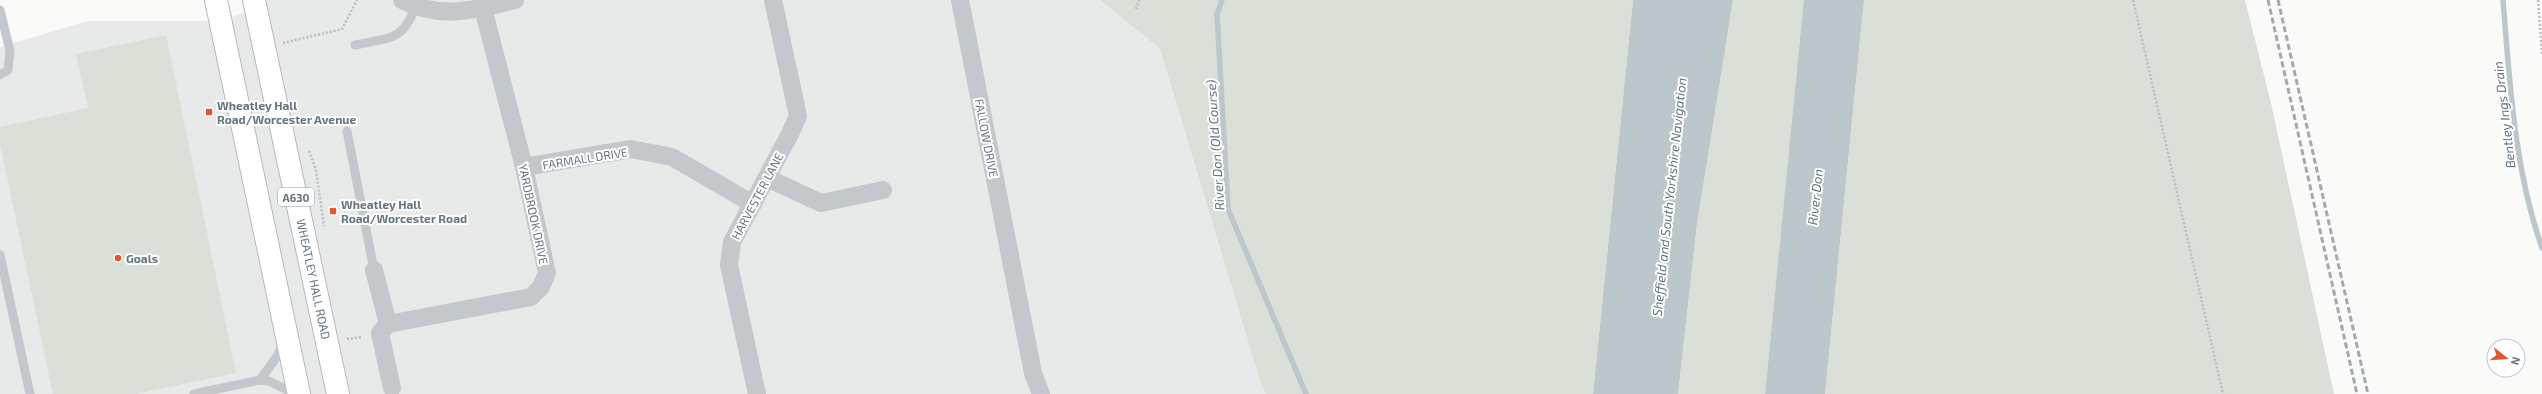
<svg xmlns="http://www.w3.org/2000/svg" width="2542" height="394" viewBox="0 0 2542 394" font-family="'Exo 2',sans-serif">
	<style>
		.built { fill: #e8e9e9 }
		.green { fill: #dadfd7 }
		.water { fill: #bbc7cb }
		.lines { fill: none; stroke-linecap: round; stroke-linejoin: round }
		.stream { stroke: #bbc7cb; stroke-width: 5.5 }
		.highway-casing { stroke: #b4b9bd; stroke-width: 24 }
		.path { stroke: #bbbfc2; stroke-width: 2.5; stroke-dasharray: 2 2; stroke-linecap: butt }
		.lane { stroke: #c3c8cc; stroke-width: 9 }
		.street { stroke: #c3c8cc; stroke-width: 18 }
		.highway { stroke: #fff; stroke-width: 22 }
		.rail { stroke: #a2aab0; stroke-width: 3; stroke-dasharray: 6 3; stroke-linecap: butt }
		.poi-dot { fill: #e4572e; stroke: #fff; stroke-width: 1.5 }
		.labels { text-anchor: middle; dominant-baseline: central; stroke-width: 4; stroke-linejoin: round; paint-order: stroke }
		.shield { fill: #fff; stroke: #939fa8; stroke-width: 1 }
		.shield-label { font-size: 11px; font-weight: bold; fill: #657683 }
		.poi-label { font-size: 12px; font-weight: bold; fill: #657683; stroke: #fff; text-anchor: start }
		.street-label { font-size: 12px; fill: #657683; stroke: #fff }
		.water-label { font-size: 13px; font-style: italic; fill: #60757c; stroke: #fff }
	</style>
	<rect width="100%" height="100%" fill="#fafaf8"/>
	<!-- built -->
	<polygon class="built" points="255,0 1100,0 1160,49 1260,381 1266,394 0,394 0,47 88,21 221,21 256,8"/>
	<!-- green -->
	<g class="green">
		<polygon points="1100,0 1633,0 1593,394 1266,394 1260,381 1160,49"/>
		<polygon points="1733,0 1805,0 1765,394 1678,394 1697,224"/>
		<polygon points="1864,0 2245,0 2271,103 2334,394 1825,394"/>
		<polygon points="166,35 236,373 136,394 53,394 0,144 0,127 88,108 76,54"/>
	</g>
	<!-- water -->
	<g class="water">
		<polygon points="1633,0 1733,0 1697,224 1678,394 1593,394"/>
		<polygon points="1804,0 1864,0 1825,394 1765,394"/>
	</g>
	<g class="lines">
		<!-- stream -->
		<g class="stream">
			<polyline points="1222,0 1217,14 1228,209 1306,394"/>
			<path d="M2503,0C2510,84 2514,168 2542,248"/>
		</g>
		<!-- highway casing -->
		<g class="highway-casing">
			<g id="highway">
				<polyline points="216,0 299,394"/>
				<polyline points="254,0 338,394"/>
			</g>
		</g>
		<!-- path -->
		<g class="path">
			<polyline points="2133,0 2223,394"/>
			<polyline points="2538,0 2542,55"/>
			<polyline points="1136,9 1139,0"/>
			<polyline points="283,43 342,29 357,0"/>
			<polyline points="309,151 316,170 324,226"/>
			<polyline points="347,339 362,337"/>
		</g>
		<!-- lane -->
		<g class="lane">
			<polyline points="0,10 10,51 8,70 0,75"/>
			<path d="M355,45C391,37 403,42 417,3"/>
			<polyline points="347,131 374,270"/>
			<polyline points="0,255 30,394"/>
			<polyline points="260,380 278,355 283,342"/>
			<polyline points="194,394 260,380 269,381 295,394"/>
		</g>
		<!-- street -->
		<g class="street">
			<path d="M402,0C441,20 475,10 515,0"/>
			<polyline points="960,0 1033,373 1041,394"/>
			<polyline points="524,167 631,149 672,157 753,204"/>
			<polyline points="767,178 821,203 883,190"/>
			<polyline points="374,270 388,324 531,297 541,287 547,273 524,167 483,8"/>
			<polyline points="388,324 380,333 392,388"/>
			<polyline points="757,394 729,265 732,242 790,134 798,116 773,0"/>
		</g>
		<!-- highway -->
		<use href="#highway" class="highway"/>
		<!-- rail -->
		<g class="rail">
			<polyline points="2268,0 2357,394"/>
			<polyline points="2278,0 2368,394"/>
		</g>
	</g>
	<!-- markers -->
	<g class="poi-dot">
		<rect x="205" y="108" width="8" height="8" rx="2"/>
		<rect x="329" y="207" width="8" height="8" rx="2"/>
		<circle cx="118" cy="258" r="4"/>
	</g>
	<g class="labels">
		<!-- shield labels -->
		<rect class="shield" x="278" y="188" width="36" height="18" rx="3"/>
		<g class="shield-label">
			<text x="296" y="197">A630</text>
		</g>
		<!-- poi labels -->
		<g class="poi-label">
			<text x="217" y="105">Wheatley Hall<tspan x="217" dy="14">Road/Worcester Avenue</tspan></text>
			<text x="341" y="204">Wheatley Hall<tspan x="341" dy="14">Road/Worcester Road</tspan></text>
			<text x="126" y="258">Goals</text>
		</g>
		<!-- street labels -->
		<g class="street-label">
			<text transform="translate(987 138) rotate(79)">FALLOW DRIVE</text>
			<text transform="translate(585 158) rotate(-9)">FARMALL DRIVE</text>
			<text transform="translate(757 196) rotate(-62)">HARVESTER LANE</text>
			<text transform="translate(534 214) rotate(78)">YARDBROOK DRIVE</text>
			<text transform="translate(314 279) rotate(78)">WHEATLEY HALL ROAD</text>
		</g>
		<!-- water labels -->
		<g class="water-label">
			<text transform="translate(2504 115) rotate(-97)">Bentley Ings Drain</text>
			<text transform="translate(1215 145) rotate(-94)">River Don (Old Course)</text>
			<text transform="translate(1669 197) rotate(-84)">Sheffield and South Yorkshire Navigation</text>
			<text transform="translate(1815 197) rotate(-84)">River Don</text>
		</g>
	</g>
	<!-- north arrow -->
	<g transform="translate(2506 358) rotate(107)"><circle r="19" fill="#ffffff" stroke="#c1c8cd"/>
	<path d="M0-3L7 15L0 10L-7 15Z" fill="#e4572e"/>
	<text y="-6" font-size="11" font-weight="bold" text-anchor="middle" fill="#657683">N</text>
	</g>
</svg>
